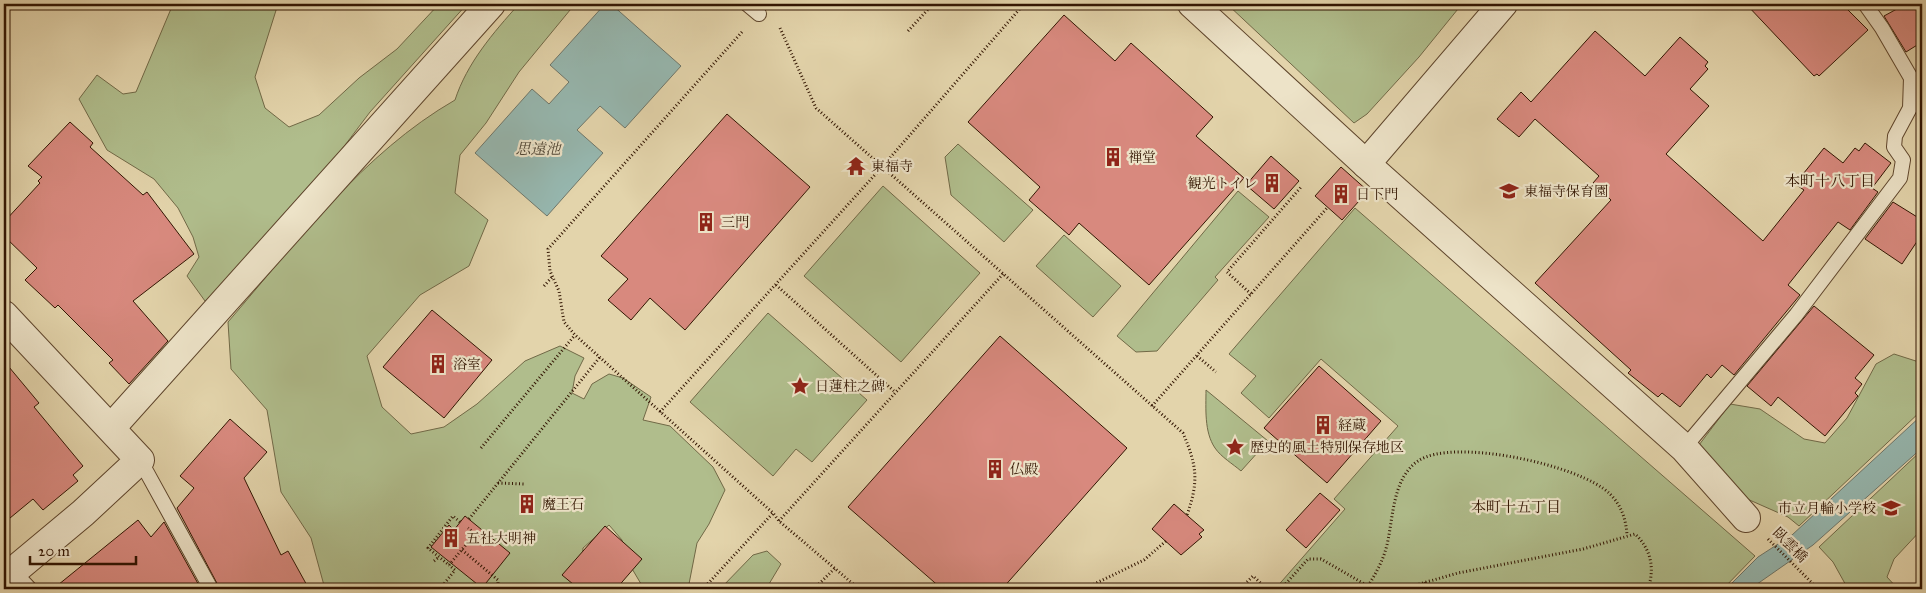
<svg xmlns="http://www.w3.org/2000/svg" width="1926" height="593" viewBox="0 0 1926 593" font-family="'IM FELL Great Primer','Noto Serif JP',serif">
	<style>
		.green { fill: #b0bd8c; stroke: #716947 }
		.water { fill: #96b7af; stroke: #6e766a }
		.building { fill: #d8897e; stroke: #321502 }
		.lines { fill: none; stroke-linecap: round; stroke-linejoin: round }
		.service-casing { stroke: #5e452c; stroke-width: 16 }
		.minor-casing { stroke: #5e452c; stroke-width: 30 }
		.path { stroke: #321502; stroke-width: 3; stroke-dasharray: 1 2.5; stroke-linecap: butt }
		.service { stroke: #ede3c8; stroke-width: 14 }
		.minor { stroke: #ede3c8; stroke-width: 28 }
		.labels { text-anchor: middle; dominant-baseline: central; stroke-width: 4.5; stroke-linejoin: round; paint-order: stroke }
		.poi-label { font-size: 14px; fill: #321502; stroke: #ede3c8; text-anchor: start }
		.street-label { font-size: 14px; fill: #321502; stroke: #ede3c8 }
		.water-label { font-size: 15px; font-style: italic; fill: #504636; stroke: #ede3c8 }
		.neighbourhood-label { font-size: 15px; fill: #321502; stroke: #ede3c8 }
	</style>
	<rect width="100%" height="100%" fill="#e3d4ab"/>
	<filter id="stains"><feTurbulence type="fractalNoise" baseFrequency=".004" numOctaves="4"/><feColorMatrix values="0 0 0 0 .2 0 0 0 0 .09 0 0 0 0 .02 0 0 0 .5 -.17"/></filter>
	<radialGradient id="worn" r=".72"><stop offset=".6" stop-color="#630" stop-opacity="0"/><stop offset="1" stop-color="#630" stop-opacity=".3"/></radialGradient>
	<!-- green -->
	<g class="green">
		<polygon points="173,4 278,4 255,77 265,108 289,127 319,115 359,78 397,49 439,4 467,4 370,112 330,165 225,288 205,301 187,276 199,257 193,237 178,208 154,179 107,150 79,99 97,75 123,94 136,92"/>
		<path d="M519,4H575L519,72L486,123L460,155L455,193L488,220L469,266L420,295L367,356L382,407L411,434L444,427L477,404L525,361L560,346L584,358L575,376L572,393L584,399L592,384L609,374L623,378L651,397L643,420L670,426L713,467L725,490L709,524L697,543L688,589H644L631,567L622,540L609,525L583,548L581,573L595,587L601,589H325L311,538L281,492L267,410L231,369L228,322C296,243 363,153 455,100C467,63 493,33 519,4Z"/>
		<polygon points="1227,4 1462,4 1419,57 1367,114 1354,123"/>
		<polygon points="958,144 1033,210 1004,242 951,195 945,157"/>
		<polygon points="883,186 980,273 901,362 804,276"/>
		<polygon points="1238,191 1269,217 1215,277 1218,280 1157,351 1136,352 1117,336"/>
		<polygon points="1355,208 1755,556 1723,589 1275,589 1345,509 1334,499 1398,426 1321,359 1269,418 1241,393 1256,376 1229,354"/>
		<polygon points="1064,235 1121,286 1093,317 1036,266"/>
		<polygon points="768,313 867,400 812,462 796,449 773,476 690,402"/>
		<polygon points="1894,354 1922,363 1922,410 1799,526 1788,517 1745,498 1699,445 1730,404 1760,409 1804,439 1825,443 1847,418 1876,364"/>
		<path d="M1206,390L1268,441L1241,471C1233,464 1221,457 1215,448C1204,432 1206,408 1206,390Z"/>
		<polygon points="1922,450 1922,529 1894,559 1887,577 1898,589 1848,589 1833,562 1819,547"/>
		<polygon points="767,551 781,564 766,589 720,589 753,555"/>
	</g>
	<!-- water -->
	<g class="water">
		<polygon points="605,4 611,4 681,66 625,128 600,106 577,130 603,153 547,216 475,153 532,89 549,104 569,82 550,65"/>
		<polygon points="1922,415 1922,448 1813,545 1750,589 1726,589 1758,557 1792,535"/>
	</g>
	<!-- building -->
	<g class="building">
		<polygon points="1746,4 1842,4 1868,30 1819,76 1817,74 1814,76"/>
		<polygon points="1906,4 1922,4 1922,42 1906,52 1884,16"/>
		<polygon points="1064,15 1115,61 1131,43 1213,117 1196,136 1244,178 1149,285 1079,223 1069,235 1029,200 1040,187 968,122"/>
		<polygon points="1595,31 1645,76 1680,37 1708,62 1705,66 1708,69 1690,89 1709,106 1666,154 1763,241 1804,190 1795,184 1824,148 1843,163 1855,148 1859,151 1865,143 1891,163 1872,188 1878,192 1850,230 1838,222 1788,285 1800,295 1734,375 1722,365 1711,378 1707,374 1680,407 1662,393 1658,397 1628,373 1631,370 1535,283 1611,200 1593,183 1599,176 1535,119 1519,137 1497,119 1521,92 1531,102"/>
		<polygon points="727,114 810,187 685,330 650,298 631,320 608,300 628,279 601,256"/>
		<polygon points="70,122 93,143 90,147 143,195 147,192 194,254 133,301 168,341 129,384 109,363 113,360 58,305 55,308 25,280 37,268 4,236 4,222 40,183 38,181 42,177 28,166"/>
		<polygon points="1271,156 1299,181 1274,209 1246,185"/>
		<polygon points="1341,167 1368,191 1342,220 1315,196"/>
		<polygon points="1893,202 1922,220 1922,234 1902,264 1865,239"/>
		<polygon points="1814,306 1874,355 1855,378 1862,384 1855,393 1858,396 1825,436 1778,397 1771,406 1747,386"/>
		<polygon points="432,310 492,360 444,418 383,367"/>
		<polygon points="1000,336 1127,448 1002,589 942,589 848,507"/>
		<polygon points="4,361 39,403 34,407 83,466 73,475 78,481 43,510 33,499 4,523"/>
		<polygon points="1319,366 1381,421 1327,483 1264,428"/>
		<polygon points="230,419 267,452 244,478 281,555 288,551 309,589 220,589 177,508 194,488 180,476"/>
		<polygon points="1320,493 1340,510 1306,548 1286,530"/>
		<polygon points="1174,504 1204,530 1199,534 1202,537 1181,555 1152,529"/>
		<polygon points="465,516 510,553 482,588 431,547 449,525 454,530"/>
		<polygon points="138,520 151,537 164,522 201,589 53,589"/>
		<polygon points="605,526 642,559 616,589 579,589 562,575"/>
	</g>
	<g class="lines">
		<!-- service casing -->
		<g class="service-casing">
			<g id="service">
				<polyline points="747,4 759,14"/>
				<polyline points="1684,448 1796,315 1900,178 1903,160 1894,147 1895,136 1910,108 1911,78 1882,28 1865,4"/>
				<polyline points="140,460 211,589"/>
				<polyline points="13,571 30,589"/>
			</g>
		</g>
		<!-- minor casing -->
		<g class="minor-casing">
			<g id="minor">
				<polyline points="1192,4 1366,164 1684,448 1746,518"/>
				<polyline points="1366,164 1503,4"/>
				<polyline points="4,315 140,460 83,513 4,579"/>
				<polyline points="111,428 491,4"/>
			</g>
		</g>
		<!-- path -->
		<g class="path">
			<path d="M780,28L816,108L1183,433C1197,466 1199,481 1187,515"/>
			<polyline points="908,31 933,4"/>
			<polyline points="742,32 548,249 550,271 559,291 564,322 575,335 773,513 779,521 859,589"/>
			<polyline points="776,285 895,392"/>
			<polyline points="544,286 552,277"/>
			<polyline points="1251,294 1227,272 1302,186"/>
			<polyline points="1197,356 1216,372"/>
			<polyline points="1152,406 1327,208"/>
			<polyline points="660,412 882,167 1024,4"/>
			<polyline points="481,448 575,335"/>
			<polyline points="498,483 525,484"/>
			<polyline points="469,519 600,357"/>
			<polyline points="779,521 1003,274"/>
			<polyline points="460,522 453,516 428,548 449,565 475,534 468,528"/>
			<polyline points="475,534 489,545"/>
			<polyline points="1768,539 1818,589"/>
			<polyline points="462,550 498,580 498,589"/>
			<polyline points="434,561 439,557"/>
			<polyline points="1425,582 1427,589"/>
			<path d="M1368,586C1375,575 1381,564 1385,552C1394,524 1390,480 1418,461C1453,437 1581,465 1610,494C1622,506 1626,520 1627,535"/>
			<polyline points="626,587 629,589"/>
			<polyline points="1242,587 1253,576 1267,589"/>
			<polyline points="440,589 455,570 449,565"/>
			<polyline points="703,589 773,513"/>
			<polyline points="814,589 835,568"/>
			<polyline points="1084,589 1144,560 1166,541"/>
			<polyline points="1281,589 1308,559 1321,559 1368,586 1386,589"/>
			<path d="M1402,589L1458,573L1583,549L1635,534C1651,549 1655,568 1648,589"/>
		</g>
		<!-- service -->
		<use href="#service" class="service"/>
		<!-- minor -->
		<use href="#minor" class="minor"/>
	</g>
	<!-- icons -->
	<defs>
		<g id="building-bare" transform="scale(1.5)"><path d="M-4-6H4V6H1V3H-1V6H-4ZM-2.5-4.3h1.7v1.8h-1.7ZM.8-4.3h1.7v1.8H.8ZM-2.5-1h1.7V.8h-1.7ZM.8-1h1.7V.8H.8Z" fill="#8f2418" stroke="#ede3c8" stroke-width="2.5" paint-order="stroke"/></g>
		<g id="temple-bare" transform="scale(1.5)"><path d="M0-6L5-2H3V0L6.5 2.5H4V6H1.5V3h-3V6H-4V2.5H-6.5L-3 0V-2H-5Z" fill="#8f2418" stroke="#ede3c8" stroke-width="2.5" paint-order="stroke"/></g>
		<g id="school-bare" transform="scale(1.5)"><path d="M0-5L7-2L0 1L-7-2ZM-4 1L0 2.5L4 1V4Q0 6-4 4Z" fill="#8f2418" stroke="#ede3c8" stroke-width="2.5" paint-order="stroke"/></g>
		<g id="sight-bare" transform="scale(1.5)"><path d="M0-6L1.8-2.2L6-1.7L2.9 1.2L3.7 5.4L0 3.3L-3.7 5.4L-2.9 1.2L-6-1.7L-1.8-2.2Z" fill="#8f2418" stroke="#ede3c8" stroke-width="2.5" paint-order="stroke"/></g>
	</defs>
	<g fill-rule="evenodd">
		<use href="#building-bare" x="1113" y="157"/>
		<use href="#temple-bare" x="856" y="166"/>
		<use href="#building-bare" x="1272" y="183"/>
		<use href="#school-bare" x="1509" y="191"/>
		<use href="#building-bare" x="1341" y="194"/>
		<use href="#building-bare" x="706" y="222"/>
		<use href="#building-bare" x="438" y="364"/>
		<use href="#sight-bare" x="800" y="386"/>
		<use href="#building-bare" x="1323" y="425"/>
		<use href="#sight-bare" x="1235" y="447"/>
		<use href="#building-bare" x="995" y="469"/>
		<use href="#building-bare" x="527" y="504"/>
		<use href="#school-bare" x="1891" y="508"/>
		<use href="#building-bare" x="451" y="538"/>
	</g>
	<g class="labels">
		<!-- poi labels -->
		<g class="poi-label">
			<text x="1128" y="157">禅堂</text>
			<text x="871" y="166">東福寺</text>
			<text x="1257" y="183" text-anchor="end">観光トイレ</text>
			<text x="1524" y="191">東福寺保育園</text>
			<text x="1356" y="194">日下門</text>
			<text x="721" y="222">三門</text>
			<text x="453" y="364">浴室</text>
			<text x="815" y="386">日蓮柱之碑</text>
			<text x="1338" y="425">経蔵</text>
			<text x="1250" y="447">歴史的風土特別保存地区</text>
			<text x="1010" y="469">仏殿</text>
			<text x="542" y="504">魔王石</text>
			<text x="1876" y="508" text-anchor="end">市立月輪小学校</text>
			<text x="466" y="538">五社大明神</text>
		</g>
		<!-- street labels -->
		<g class="street-label">
			<text transform="translate(1790 545) rotate(45)">臥雲橋</text>
		</g>
		<!-- water labels -->
		<g class="water-label">
			<text x="538" y="149">思遠池</text>
		</g>
		<!-- neighbourhood labels -->
		<g class="neighbourhood-label">
			<text x="1830" y="181">本町十八丁目</text>
			<text x="1516" y="507">本町十五丁目</text>
		</g>
	</g>
	<!-- margin -->
	<rect width="1926" height="593" fill="none" stroke="#e3d4ab" stroke-width="20"/>
	<rect x="5" y="5" width="1916" height="583" fill="none" stroke="#321502" stroke-width="2.5"/>
	<rect x="10" y="10" width="1906" height="573" fill="none" stroke="#321502"/>
	<!-- scale -->
	<path d="M30 556v8h106v-8" fill="none" stroke="#321502" stroke-width="2.5"/>
	<text x="38" y="556" font-size="15" fill="#321502" stroke="#ede3c8" stroke-width="4" paint-order="stroke">20 m</text>
	<rect width="100%" height="100%" filter="url(#stains)"/>
	<rect width="100%" height="100%" fill="url(#worn)"/>
</svg>
